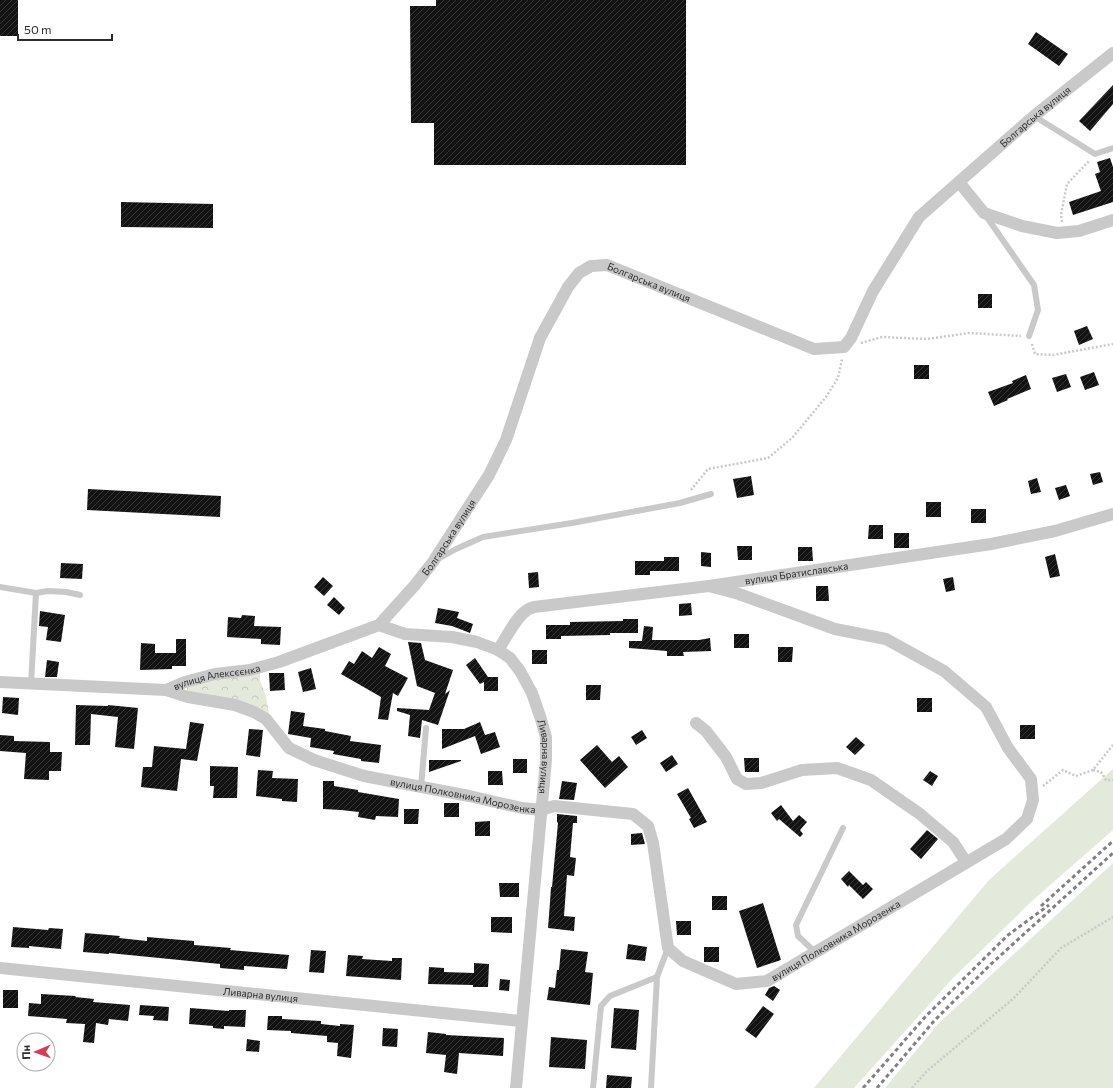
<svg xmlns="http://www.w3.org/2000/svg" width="1113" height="1088" viewBox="0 0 1113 1088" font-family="Commissioner,sans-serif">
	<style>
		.green { fill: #e3e9db }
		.forest { fill: url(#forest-crowns) }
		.building { fill: url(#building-hatch) }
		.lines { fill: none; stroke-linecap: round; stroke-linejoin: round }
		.path { stroke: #c9c9c9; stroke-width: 2.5; stroke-dasharray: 2 2; stroke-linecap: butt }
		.service { stroke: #c9c9c9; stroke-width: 6 }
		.minor { stroke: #c9c9c9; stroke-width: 12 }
		.rail { stroke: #818181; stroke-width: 3; stroke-dasharray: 4 3; stroke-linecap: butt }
		.labels { text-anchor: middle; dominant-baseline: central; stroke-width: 4; stroke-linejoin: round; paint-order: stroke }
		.street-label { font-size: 10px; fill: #2c2c2c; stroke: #fff }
	</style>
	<defs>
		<pattern id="forest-crowns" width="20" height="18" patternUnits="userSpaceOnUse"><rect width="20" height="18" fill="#e3e9db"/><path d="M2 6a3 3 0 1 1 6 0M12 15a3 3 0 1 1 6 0" fill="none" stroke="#c3c8bc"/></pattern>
		<pattern id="building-hatch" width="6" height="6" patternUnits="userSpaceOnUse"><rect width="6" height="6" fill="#131313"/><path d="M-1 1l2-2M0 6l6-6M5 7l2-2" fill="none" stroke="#363636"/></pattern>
	</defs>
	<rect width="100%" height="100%" fill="#fff"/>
	<!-- green -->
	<g class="green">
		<polygon points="1113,769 1113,830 1032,901 952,979 854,1088 814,1088 989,880"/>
		<polygon points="1113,863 1113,1088 885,1088 939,1023"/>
	</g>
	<!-- forest -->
	<polygon class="forest" points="260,672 260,680 266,696 269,714 188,693 186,685"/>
	<!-- building -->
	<g class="building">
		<rect x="0" y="0" width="18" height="36"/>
		<polygon points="436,0 686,0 686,165 434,165 434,123 411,123 410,6 436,6"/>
		<polygon points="1036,32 1068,54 1059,66 1028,44"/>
		<polygon points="1113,85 1113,104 1090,131 1079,121"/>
		<polygon points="1110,158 1113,167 1113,202 1073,215 1069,202 1101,191 1095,174 1100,172 1097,162"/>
		<polygon points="121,202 213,204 213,228 121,227"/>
		<rect x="978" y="294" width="14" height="14"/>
		<polygon points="1087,326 1093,339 1079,345 1074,331"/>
		<rect x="914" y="365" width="15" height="14"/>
		<polygon points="1094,372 1099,385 1085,390 1080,377"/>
		<polygon points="1066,374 1071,387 1057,392 1052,378"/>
		<polygon points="1026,375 1031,389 1007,399 1008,400 994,406 988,392 1013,383 1012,381"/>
		<polygon points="1100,472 1103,482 1093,485 1090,474"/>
		<polygon points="751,476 754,495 737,498 733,479"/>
		<polygon points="1037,478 1041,492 1031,494 1028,481"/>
		<polygon points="1066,485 1070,496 1059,500 1055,488"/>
		<polygon points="88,489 221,496 220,517 87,510"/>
		<rect x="926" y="502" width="15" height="15"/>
		<rect x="971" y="509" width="15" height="14"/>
		<polygon points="869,525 883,525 883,539 868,539"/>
		<rect x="894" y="533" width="15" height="15"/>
		<polygon points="737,546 752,546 752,560 738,560"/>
		<polygon points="798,547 812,547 813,561 798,561"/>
		<polygon points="701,552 711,553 711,567 701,566"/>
		<polygon points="1055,554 1060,576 1050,578 1045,557"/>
		<polygon points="664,557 679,557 679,571 650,571 650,575 635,575 635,561 664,561"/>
		<polygon points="61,563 83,564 82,579 60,578"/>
		<polygon points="538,572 539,587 529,588 528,573"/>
		<polygon points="323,577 333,586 324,596 314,587"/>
		<polygon points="953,577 955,590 946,592 943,579"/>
		<polygon points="816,586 828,586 829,601 816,601"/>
		<polygon points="334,597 345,608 339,615 327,605"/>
		<polygon points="691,603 692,615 679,616 679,604"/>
		<polygon points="438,608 459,612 457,618 473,624 470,633 452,626 435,623"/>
		<polygon points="40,611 65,615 61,642 46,640 48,627 39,626"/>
		<polygon points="242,615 255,616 254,626 281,627 280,645 261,644 261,639 227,637 228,617 241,618"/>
		<polygon points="623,619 638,619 638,633 610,633 610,635 561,636 561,639 546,639 546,625 570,625 570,622 623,621"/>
		<polygon points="644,626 653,627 652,640 699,640 710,638 711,651 683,652 684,656 667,656 667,651 629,648 629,641 642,641"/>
		<rect x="734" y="634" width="15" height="14"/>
		<polygon points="176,639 186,639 186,666 172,666 172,669 140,670 141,643 155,644 155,653 176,653"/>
		<polygon points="408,642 421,643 425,660 453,670 445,694 450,690 438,725 422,720 420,738 408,736 410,715 397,711 397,708 429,710 435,693 417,686"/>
		<polygon points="379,647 391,654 385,666 408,678 398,696 393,693 388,720 378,719 381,697 341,674 349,661 354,664 362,651 372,658"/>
		<polygon points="778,647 793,647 792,662 778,662"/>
		<rect x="532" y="650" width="15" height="14"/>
		<polygon points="475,658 488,677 498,677 498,691 484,691 484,682 480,684 466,665"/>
		<polygon points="47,660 59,662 57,677 45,677"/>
		<polygon points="311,668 316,689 303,692 298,672"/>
		<polygon points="269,673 284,673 285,690 270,691"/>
		<polygon points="586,685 601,685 600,700 586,700"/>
		<polygon points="3,697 19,698 18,715 2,713"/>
		<rect x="917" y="698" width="15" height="14"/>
		<polygon points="76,705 108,706 108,705 138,708 134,749 115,747 118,717 91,714 90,745 75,745"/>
		<polygon points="291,711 305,713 303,726 325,729 325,731 351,736 350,741 381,745 379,763 361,761 361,759 333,754 334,751 310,747 311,738 288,734"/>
		<polygon points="190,722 204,724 197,761 181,759 177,791 141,787 143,767 152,767 154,746 186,749"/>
		<polygon points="480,722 485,735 495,732 500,747 481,754 475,736 442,749 442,729 464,729"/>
		<rect x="1020" y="725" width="15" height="14"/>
		<polygon points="249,729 263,730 260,757 246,755"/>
		<polygon points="642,730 647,738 636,745 631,737"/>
		<polygon points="0,735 14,736 14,741 50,742 50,752 62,752 61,771 49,771 49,780 24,779 26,753 0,751"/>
		<polygon points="856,737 865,745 855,755 846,747"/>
		<polygon points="597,745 612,762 619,756 628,767 605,788 580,760"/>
		<polygon points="672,755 678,764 666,772 660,763"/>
		<polygon points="744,758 759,758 759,772 745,772"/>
		<rect x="513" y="759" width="14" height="14"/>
		<polygon points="429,760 461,760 461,761 429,772"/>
		<polygon points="210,766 238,767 237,798 213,798 214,786 210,786"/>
		<polygon points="258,770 273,771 272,778 298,779 297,802 282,801 282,799 256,796"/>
		<polygon points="488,771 502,771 503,785 488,785"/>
		<polygon points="930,771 938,776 932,786 923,780"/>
		<polygon points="323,781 334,781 334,786 358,790 358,792 399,799 398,817 376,816 375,820 358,817 359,812 341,810 323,809"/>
		<polygon points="562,781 577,783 574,800 559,799"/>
		<polygon points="688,788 707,822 694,828 689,819 691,818 677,794"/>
		<rect x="444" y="803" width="15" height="14"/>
		<polygon points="781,805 793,821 799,815 807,822 800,830 803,834 800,837 779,819 777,821 771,813"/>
		<polygon points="404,809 419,809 418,824 404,824"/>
		<polygon points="557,814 577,816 577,823 573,823 570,857 576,858 574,876 567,875 564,916 575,917 574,931 548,928 550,902 551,887 552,887 558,823 557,822"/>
		<polygon points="490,821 490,836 475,836 475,822"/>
		<polygon points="927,830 938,839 921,859 910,849"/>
		<polygon points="642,833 645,844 631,845 631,834"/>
		<polygon points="849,871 863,885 866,882 873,889 863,899 849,885 848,887 841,879"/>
		<polygon points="499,883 519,883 519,897 500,897"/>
		<rect x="712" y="896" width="15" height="14"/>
		<polygon points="763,903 781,960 757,968 739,911"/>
		<polygon points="491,917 512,917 512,933 491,932"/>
		<polygon points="676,921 691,921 691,935 677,935"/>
		<polygon points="13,927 48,930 49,928 63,929 61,949 29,946 29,948 11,947"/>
		<polygon points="85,933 120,936 119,938 147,941 147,937 194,941 194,945 231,948 230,950 289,955 287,969 244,966 244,970 220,968 220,964 109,953 109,954 83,952"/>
		<polygon points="628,944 647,947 645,961 626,959"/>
		<rect x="704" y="947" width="15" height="15"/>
		<polygon points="561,949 588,952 585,972 593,973 590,1005 547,1000 549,987 555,988 557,970 559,970"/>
		<polygon points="311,950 326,951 324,973 309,972"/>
		<polygon points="348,955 363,956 362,959 392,961 392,958 402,958 401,980 346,976"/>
		<polygon points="474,963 489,964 488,987 473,987 473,985 428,984 429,967 444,968 444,972 474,973"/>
		<polygon points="500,979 510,980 509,991 499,990"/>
		<polygon points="774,986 780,990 773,1001 765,995 769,988"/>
		<rect x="3" y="990" width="15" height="18"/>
		<polygon points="41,994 76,996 75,997 94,999 93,1002 130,1005 128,1021 109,1019 108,1025 96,1023 94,1043 83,1042 85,1024 66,1023 67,1019 28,1016 29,1003 41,1004"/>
		<polygon points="140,1005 169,1007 168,1021 153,1020 154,1016 139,1015"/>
		<polygon points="763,1006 774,1014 756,1038 745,1030"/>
		<polygon points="190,1008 229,1011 229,1010 246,1010 245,1027 224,1026 224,1029 213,1028 213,1026 189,1024"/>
		<polygon points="614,1008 639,1010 636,1050 611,1048"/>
		<polygon points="268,1016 282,1016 282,1019 321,1021 321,1024 340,1026 340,1024 354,1025 351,1058 337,1056 338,1043 327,1042 327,1036 291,1033 291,1031 267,1030"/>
		<polygon points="383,1028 398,1029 397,1047 382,1046"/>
		<polygon points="428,1032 446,1034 446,1035 504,1038 503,1056 459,1053 457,1074 444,1072 446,1055 426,1053"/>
		<polygon points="551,1037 587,1040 585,1069 549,1067"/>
		<polygon points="247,1039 260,1041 259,1052 246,1051"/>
		<polygon points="607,1075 632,1077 631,1088 606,1088"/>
	</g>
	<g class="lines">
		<!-- path -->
		<g class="path">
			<polyline points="1062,222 1061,215 1067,184 1089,161"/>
			<polyline points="861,343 882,337 927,339 969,333 1021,336"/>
			<polyline points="1032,344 1035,354 1053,355 1113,344"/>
			<polyline points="691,490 708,469 768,458 792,438 826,397 838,378 842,359"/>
			<polyline points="1113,745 1093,770 1101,772 1106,780 1113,780"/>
			<polyline points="1043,786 1063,770 1076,776 1093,770"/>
			<polyline points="912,1088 927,1071 1014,998 1061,948 1113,917"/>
		</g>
		<!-- service -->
		<g class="service">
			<polyline points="1034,116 1095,154 1113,148"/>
			<polyline points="986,216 1034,285 1038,310 1029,336"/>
			<polyline points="438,559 456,549 483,537 572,523 680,503 711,494"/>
			<polyline points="0,587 36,593 48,591 66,592 80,595"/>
			<polyline points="31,684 36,593"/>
			<polyline points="421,787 426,728"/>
			<polyline points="815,952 798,936 796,925 843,828"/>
			<polyline points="593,1088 601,1006 610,996 657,977"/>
			<polyline points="651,1088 657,977 668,948"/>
		</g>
		<!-- minor -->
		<g class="minor">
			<polyline points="959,182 984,213 1022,226 1057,233 1079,231 1113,220"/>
			<path id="s1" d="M379,625L405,634L452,637L477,642L498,650L510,658L520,671L532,693L541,719L546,737V760L516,1088"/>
			<path id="s2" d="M498,650C505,640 516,617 526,611C528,609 531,608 534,607L709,586L991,544L1055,531L1113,514"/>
			<path id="s3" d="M0,682L166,690L185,682L215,674L250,670L279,662L379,625L415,585L433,562L489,475L506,440L540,338L568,287L579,273L591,266L607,265L814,349L844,347L851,338L873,291L919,217L1034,116L1113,53"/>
			<path id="s4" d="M166,690L188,697L235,705L254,712L266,719L289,748L314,760L364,776L469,796L522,808L541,810L554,806L633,814L648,826L653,843L668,948L683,961L736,984L767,981L1006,839L1027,819L1033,800L1031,779L1008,748L986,707L944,671L886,639L835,629L739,594L709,586"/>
			<polyline points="696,723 706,731 726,757 737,779 746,784 761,783 802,770 837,768 871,780 920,814 953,842 966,862"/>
			<path id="s5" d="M0,968L521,1021"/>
		</g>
		<!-- rail -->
		<g class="rail">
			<polyline points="1041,906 1113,841"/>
			<polyline points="863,1088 926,1016 1008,935 1049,905"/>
			<polyline points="877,1088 934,1021 990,965 1113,853"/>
		</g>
	</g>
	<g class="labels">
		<!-- street labels -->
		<g class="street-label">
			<text stroke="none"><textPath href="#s3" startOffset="1386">Болгарська вулиця</textPath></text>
			<text stroke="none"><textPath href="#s3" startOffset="874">Болгарська вулиця</textPath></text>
			<text stroke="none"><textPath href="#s3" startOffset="502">Болгарська вулиця</textPath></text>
			<text stroke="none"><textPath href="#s2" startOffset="322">вулиця Братиславська</textPath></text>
			<text stroke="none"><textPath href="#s3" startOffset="219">вулиця Алексєєнка</textPath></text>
			<text stroke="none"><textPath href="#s1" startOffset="244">Ливарна вулиця</textPath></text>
			<text stroke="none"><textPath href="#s4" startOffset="323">вулиця Полковника Морозенка</textPath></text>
			<text stroke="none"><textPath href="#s4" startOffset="827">вулиця Полковника Морозенка</textPath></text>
			<text stroke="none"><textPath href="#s5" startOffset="262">Ливарна вулиця</textPath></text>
		</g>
	</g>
	<!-- north arrow -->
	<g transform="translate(36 1052) rotate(268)"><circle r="19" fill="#ffffff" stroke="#ababab"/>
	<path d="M0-3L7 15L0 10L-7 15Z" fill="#d53c56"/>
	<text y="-6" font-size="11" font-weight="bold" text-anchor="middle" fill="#2c2c2c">Пн</text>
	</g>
	<!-- scale -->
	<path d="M18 34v6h94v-6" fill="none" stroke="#2c2c2c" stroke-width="2"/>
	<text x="24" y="34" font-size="12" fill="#2c2c2c" stroke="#ffffff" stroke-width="3" paint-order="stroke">50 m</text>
</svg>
